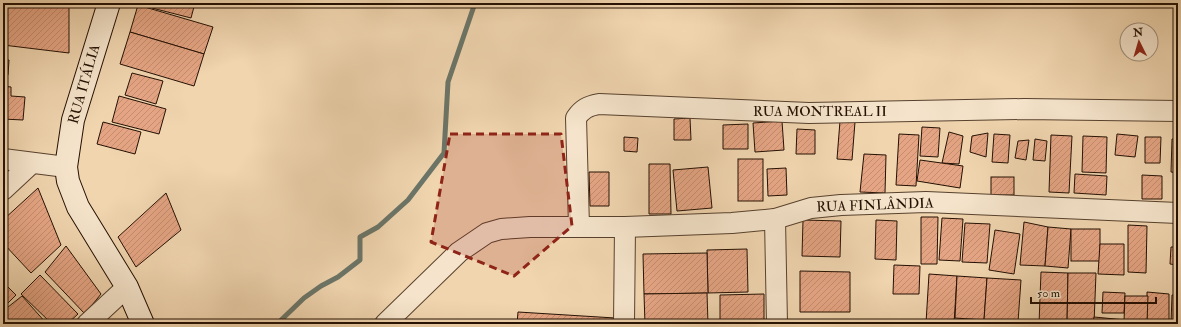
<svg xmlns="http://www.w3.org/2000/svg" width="1181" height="327" viewBox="0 0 1181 327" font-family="'IM FELL Double Pica',serif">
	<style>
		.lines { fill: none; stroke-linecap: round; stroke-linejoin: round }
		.stream { stroke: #6b7568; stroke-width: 5 }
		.building { fill: url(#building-hatch); stroke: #241003 }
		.street-casing { stroke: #57412e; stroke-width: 22 }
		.secondary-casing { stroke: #241003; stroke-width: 24 }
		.street { stroke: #f5e4cb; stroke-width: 20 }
		.secondary { stroke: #f5e4cb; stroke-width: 22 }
		.marked { fill: #8f2418; fill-opacity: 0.2; stroke: #8f2418; stroke-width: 3; stroke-dasharray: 8 5; stroke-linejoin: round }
		.labels { text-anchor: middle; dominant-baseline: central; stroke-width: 3; stroke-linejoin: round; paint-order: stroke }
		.street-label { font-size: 14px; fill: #241003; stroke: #f5e4cb }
	</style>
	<defs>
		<pattern id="building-hatch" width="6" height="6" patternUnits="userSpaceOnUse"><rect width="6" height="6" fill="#e5a584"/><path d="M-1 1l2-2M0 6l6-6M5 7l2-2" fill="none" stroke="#c48d70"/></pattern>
	</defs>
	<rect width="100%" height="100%" fill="#f0d5af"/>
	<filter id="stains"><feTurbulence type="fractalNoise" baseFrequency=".005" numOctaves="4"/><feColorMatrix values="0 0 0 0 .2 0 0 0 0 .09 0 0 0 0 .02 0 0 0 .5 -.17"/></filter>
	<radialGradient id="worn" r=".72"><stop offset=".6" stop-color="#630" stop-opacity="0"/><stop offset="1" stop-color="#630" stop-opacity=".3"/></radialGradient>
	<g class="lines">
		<!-- stream -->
		<polyline class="stream" points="277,324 304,298 321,286 338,277 360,260 360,237 378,227 408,200 444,153 448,82 475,3"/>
	</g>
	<!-- building -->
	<g class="building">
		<polygon points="6,3 69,3 69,53 3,45"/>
		<polygon points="153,3 195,3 191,18 152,8"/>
		<polygon points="138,5 213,27 204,54 130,32"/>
		<polygon points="130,32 204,54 194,86 120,64"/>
		<polygon points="3,60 9,60 8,75 3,75"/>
		<polygon points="132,73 163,81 156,104 125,95"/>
		<polygon points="3,86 11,87 11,96 25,97 23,120 3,119"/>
		<polygon points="119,96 166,109 159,134 112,122"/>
		<polygon points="690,118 691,140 674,140 674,119"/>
		<polygon points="782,121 784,150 755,152 753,123"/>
		<polygon points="840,121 855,122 852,160 837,159"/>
		<polygon points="103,122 141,132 135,154 97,144"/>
		<polygon points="748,124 748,149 723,149 723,125"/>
		<polygon points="922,127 940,128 938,157 920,156"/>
		<polygon points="797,129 815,130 815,154 796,154"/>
		<polygon points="949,132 963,136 959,164 942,163"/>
		<polygon points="988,133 986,157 970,152 972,136"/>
		<polygon points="899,134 919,135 916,186 896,185"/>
		<polygon points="994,134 1010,135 1008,163 992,162"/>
		<polygon points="1117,134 1138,136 1135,157 1115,155"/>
		<polygon points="1051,135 1072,136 1069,193 1049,192"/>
		<polygon points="1083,136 1107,137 1106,173 1082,172"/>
		<polygon points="624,137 638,138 637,152 624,151"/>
		<polygon points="1145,137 1161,137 1160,163 1145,163"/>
		<polygon points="1035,139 1047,141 1045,161 1033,160"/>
		<polygon points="1172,139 1178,139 1178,173 1171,172"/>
		<polygon points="1029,140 1026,160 1015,158 1018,141"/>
		<polygon points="864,154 886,155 885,193 860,192"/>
		<rect x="738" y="159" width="25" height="42"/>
		<polygon points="920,160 963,166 960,188 917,181"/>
		<polygon points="649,164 670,164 671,214 649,214"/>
		<polygon points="708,167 712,208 677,211 673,170"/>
		<polygon points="786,168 787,195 768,196 767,169"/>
		<polygon points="589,172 609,172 609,206 590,206"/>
		<polygon points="1075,174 1107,176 1106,195 1074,193"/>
		<polygon points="1142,175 1162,176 1162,199 1142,199"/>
		<rect x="991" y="177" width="23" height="18"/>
		<polygon points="38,188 61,245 31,273 3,243 3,220"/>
		<polygon points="166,193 181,230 136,267 118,237"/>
		<polygon points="921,217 938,217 937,264 921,264"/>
		<polygon points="942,218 963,219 960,261 939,260"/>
		<polygon points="803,220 841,221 840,257 802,256"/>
		<polygon points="876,220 897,221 896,260 875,259"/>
		<polygon points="1024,222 1048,227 1045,266 1020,265"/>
		<polygon points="965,223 990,224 987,263 962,262"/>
		<polygon points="1128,225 1147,226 1146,273 1128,272"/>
		<polygon points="1048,227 1071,229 1068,268 1045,266"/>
		<rect x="1071" y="229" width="29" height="32"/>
		<polygon points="995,230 1020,234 1014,274 989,270"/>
		<polygon points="1100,244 1124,244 1124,275 1098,274"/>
		<polygon points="66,246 101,294 85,314 45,272"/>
		<polygon points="1171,247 1178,247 1178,265 1170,264"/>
		<polygon points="747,249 748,292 708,293 707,250"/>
		<polygon points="707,253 708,293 644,294 643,254"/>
		<polygon points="894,265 920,266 919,294 893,294"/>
		<polygon points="800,271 850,272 850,312 800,312"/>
		<polygon points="1041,272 1068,273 1067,324 1039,324"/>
		<polygon points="1068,273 1096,273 1094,324 1067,324"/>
		<polygon points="929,274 957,276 954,324 926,323"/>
		<polygon points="40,275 78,314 67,324 52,324 21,294"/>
		<polygon points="957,276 987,278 984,320 955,318"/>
		<polygon points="987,278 1021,280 1018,322 984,320"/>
		<polygon points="3,282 16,295 3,308"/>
		<polygon points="1103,292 1125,293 1124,313 1102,313"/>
		<polygon points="1147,292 1169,294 1169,324 1147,322"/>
		<polygon points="707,293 708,324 645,324 644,294"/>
		<polygon points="764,294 764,324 720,324 720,295"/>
		<polygon points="1172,295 1178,295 1178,324 1171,324"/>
		<polygon points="22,296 47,324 3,324 3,311"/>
		<polygon points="1125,296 1148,296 1147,322 1124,321"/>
		<polygon points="518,312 615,318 615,324 517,324"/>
		<polygon points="1094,317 1147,322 1147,324 1093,324"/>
	</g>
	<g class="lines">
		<!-- street casing -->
		<g class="street-casing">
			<g id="street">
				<polyline points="3,159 66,167"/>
				<polyline points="3,190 32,163"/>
				<polyline points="775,219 777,324"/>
				<path d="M579,227L576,118C582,109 588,106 599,104L809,113L1024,109L1178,111"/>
				<polyline points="87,324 127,287"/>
				<polyline points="385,324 459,252 487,233 501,229 530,227 625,227 732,223 775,219 811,208 841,205 926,202 1178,213"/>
				<polyline points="624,324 625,227"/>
			</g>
		</g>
		<!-- secondary casing -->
		<g class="secondary-casing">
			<polyline id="secondary" points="109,3 73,120 66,167 68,181 78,207 127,287 143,324"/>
		</g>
		<!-- street -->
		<use href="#street" class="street"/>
		<!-- secondary -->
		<use href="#secondary" class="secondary"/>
	</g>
	<!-- marked area -->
	<path class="marked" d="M450,134H561L572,226L514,276L431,242Z"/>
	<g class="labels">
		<!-- street labels -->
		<g class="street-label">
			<text transform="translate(84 84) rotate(-74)">RUA ITÁLIA</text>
			<text x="820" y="111">RUA MONTREAL II</text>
			<text transform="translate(875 205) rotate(-2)">RUA FINLÂNDIA</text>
		</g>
	</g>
	<!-- margin -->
	<rect width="1181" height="327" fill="none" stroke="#f0d5af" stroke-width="16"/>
	<rect x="4" y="4" width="1173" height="319" fill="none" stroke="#241003" stroke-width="2"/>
	<rect x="8" y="8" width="1165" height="311" fill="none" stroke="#241003"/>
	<!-- north arrow -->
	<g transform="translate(1139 42) rotate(355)"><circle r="19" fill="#f5e4cb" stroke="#a18f7b"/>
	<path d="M0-3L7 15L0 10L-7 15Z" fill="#8f2418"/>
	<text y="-6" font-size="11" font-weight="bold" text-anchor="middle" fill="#241003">N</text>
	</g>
	<!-- scale -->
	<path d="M1031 297v6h125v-6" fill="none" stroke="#241003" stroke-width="2"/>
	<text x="1037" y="297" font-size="12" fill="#241003" stroke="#f5e4cb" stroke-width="3" paint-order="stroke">50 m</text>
	<rect width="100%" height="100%" filter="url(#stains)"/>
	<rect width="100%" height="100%" fill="url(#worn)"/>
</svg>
